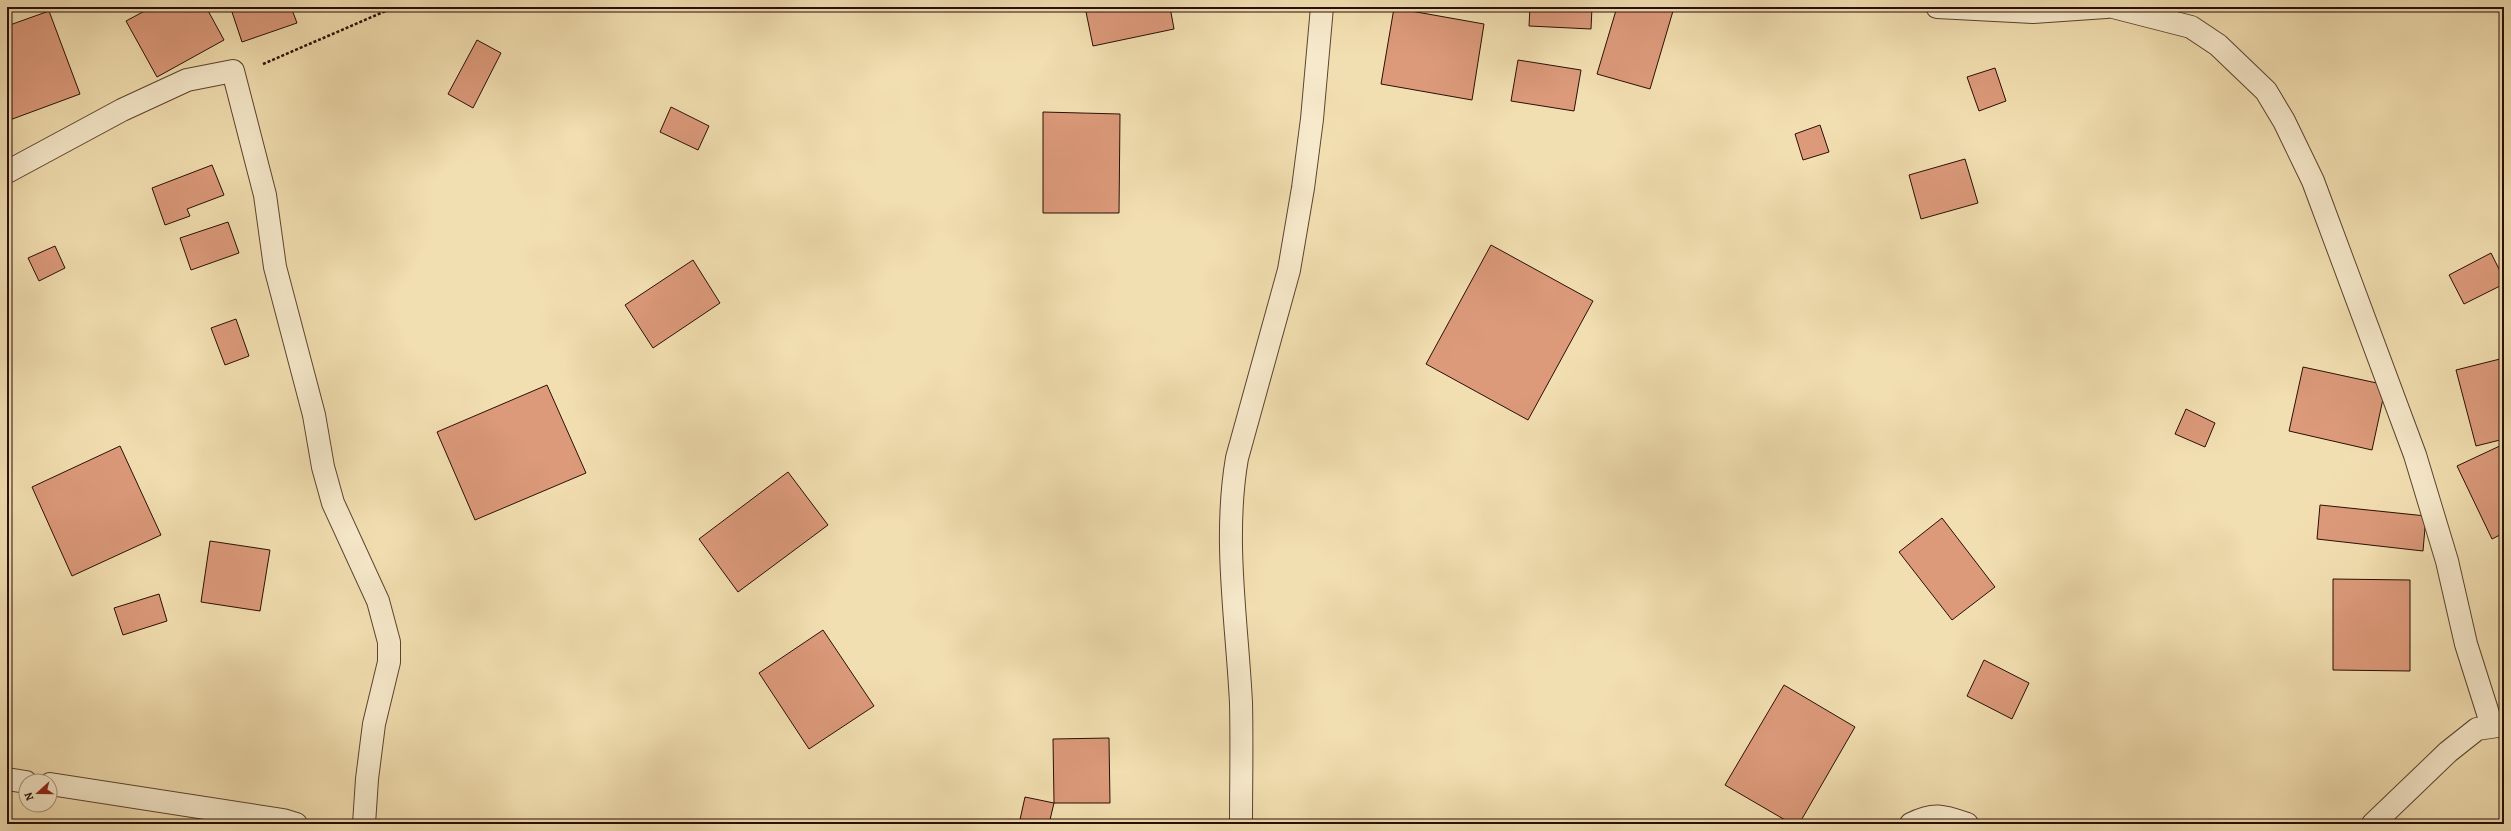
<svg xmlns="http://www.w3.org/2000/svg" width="2511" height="831" viewBox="0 0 2511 831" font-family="Alegreya,serif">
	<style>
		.building { fill: #dc9a7b; stroke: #290f04 }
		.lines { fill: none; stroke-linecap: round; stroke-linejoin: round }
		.minor-casing { stroke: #5b432f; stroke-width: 24 }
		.path { stroke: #290f04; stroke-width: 2.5; stroke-dasharray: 3 2; stroke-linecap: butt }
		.minor { stroke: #f7eacc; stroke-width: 22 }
	</style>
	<rect width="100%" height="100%" fill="#f2dfb1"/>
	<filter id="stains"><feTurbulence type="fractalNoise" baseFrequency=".005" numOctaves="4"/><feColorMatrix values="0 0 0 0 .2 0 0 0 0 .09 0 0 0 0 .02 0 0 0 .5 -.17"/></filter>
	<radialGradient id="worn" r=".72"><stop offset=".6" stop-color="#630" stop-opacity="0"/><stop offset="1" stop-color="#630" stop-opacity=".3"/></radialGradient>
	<!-- building -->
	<g class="building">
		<polygon points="152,7 206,7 224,40 157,77 126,21"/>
		<polygon points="237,7 291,7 297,23 242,42 231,9"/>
		<polygon points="1085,7 1170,7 1174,29 1093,46"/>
		<polygon points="1530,7 1592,7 1591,29 1529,26"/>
		<polygon points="1617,7 1660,7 1673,11 1650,89 1597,74"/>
		<polygon points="1394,8 1484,24 1472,100 1381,84"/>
		<polygon points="49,11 80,94 7,121 7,26"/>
		<polygon points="477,40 501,53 473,108 448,94"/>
		<polygon points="1518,60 1581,70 1574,111 1511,101"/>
		<polygon points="1995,68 2006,101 1979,111 1967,77"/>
		<polygon points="671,107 709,126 698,150 660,132"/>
		<polygon points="1043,112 1120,114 1119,213 1043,213"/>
		<polygon points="1820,125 1829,152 1803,160 1795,134"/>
		<polygon points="1965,159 1978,203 1921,219 1909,175"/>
		<polygon points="212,165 224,195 187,209 190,216 165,225 152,188"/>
		<polygon points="228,222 239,253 191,270 180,238"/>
		<polygon points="1491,245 1593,301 1528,420 1426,364"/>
		<polygon points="55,246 65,268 39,281 28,258"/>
		<polygon points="2491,253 2504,279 2504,284 2464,304 2449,275"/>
		<polygon points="693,260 720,303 653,348 625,305"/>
		<polygon points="236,319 249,356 225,365 211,328"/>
		<polygon points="2504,358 2504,439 2476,446 2456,370"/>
		<polygon points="2303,367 2386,385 2372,450 2289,431"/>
		<polygon points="547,385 586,473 475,520 437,432"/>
		<polygon points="2186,409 2215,423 2205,447 2175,434"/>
		<polygon points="2504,444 2504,533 2492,539 2457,466"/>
		<polygon points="120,446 161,535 72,576 32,487"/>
		<polygon points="788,472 828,525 738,592 699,539"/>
		<polygon points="2320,505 2426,516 2423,551 2317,539"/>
		<polygon points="1942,518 1995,587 1952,620 1899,552"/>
		<polygon points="210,541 270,550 260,611 201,602"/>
		<polygon points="2333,579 2410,580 2410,671 2333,670"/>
		<polygon points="159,594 167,621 123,635 114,608"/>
		<polygon points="823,630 874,706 809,749 759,673"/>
		<polygon points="1984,660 2029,683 2012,719 1967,696"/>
		<polygon points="1784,685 1855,727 1799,824 1792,824 1725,785"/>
		<polygon points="1109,738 1110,803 1054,803 1053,739"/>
		<polygon points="1025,797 1054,803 1049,824 1019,824"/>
	</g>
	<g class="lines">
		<!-- minor casing -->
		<g class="minor-casing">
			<g id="minor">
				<polyline points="1937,7 2033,12 2106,7"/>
				<polyline points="2113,7 2191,27 2218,45 2266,91 2284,121 2313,181 2415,455 2447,561 2466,644 2492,726"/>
				<polyline points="7,172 122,110 187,80 233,71 265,195 275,267 314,415 323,467 333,503 378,601 389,642 389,662 374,724 367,779 364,824"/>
				<polyline points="7,779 26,782"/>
				<polyline points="50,784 283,820 296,824"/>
				<path d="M1241,824C1241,784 1242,743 1241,703C1237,622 1223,539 1237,458L1289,270L1303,188L1312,119L1322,7"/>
				<path d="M1911,824C1934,812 1944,816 1967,824"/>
				<polyline points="2373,824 2448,752 2477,729 2504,725"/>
			</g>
		</g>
		<!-- path -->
		<polyline class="path" points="263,64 395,7"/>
		<!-- minor -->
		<use href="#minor" class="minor"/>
	</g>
	<!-- margin -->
	<rect width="2511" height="831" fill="none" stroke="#f2dfb1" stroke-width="24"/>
	<rect x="8" y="8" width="2495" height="815" fill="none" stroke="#290f04" stroke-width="2"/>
	<rect x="12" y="12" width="2487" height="807" fill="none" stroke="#290f04"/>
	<!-- north arrow -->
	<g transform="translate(38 793) rotate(249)"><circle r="19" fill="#f7eacc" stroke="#a5927c"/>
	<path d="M0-3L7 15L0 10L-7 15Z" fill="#8f2418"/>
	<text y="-6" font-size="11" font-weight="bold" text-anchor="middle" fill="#290f04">N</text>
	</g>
	<rect width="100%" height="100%" filter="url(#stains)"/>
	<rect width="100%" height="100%" fill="url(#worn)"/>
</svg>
